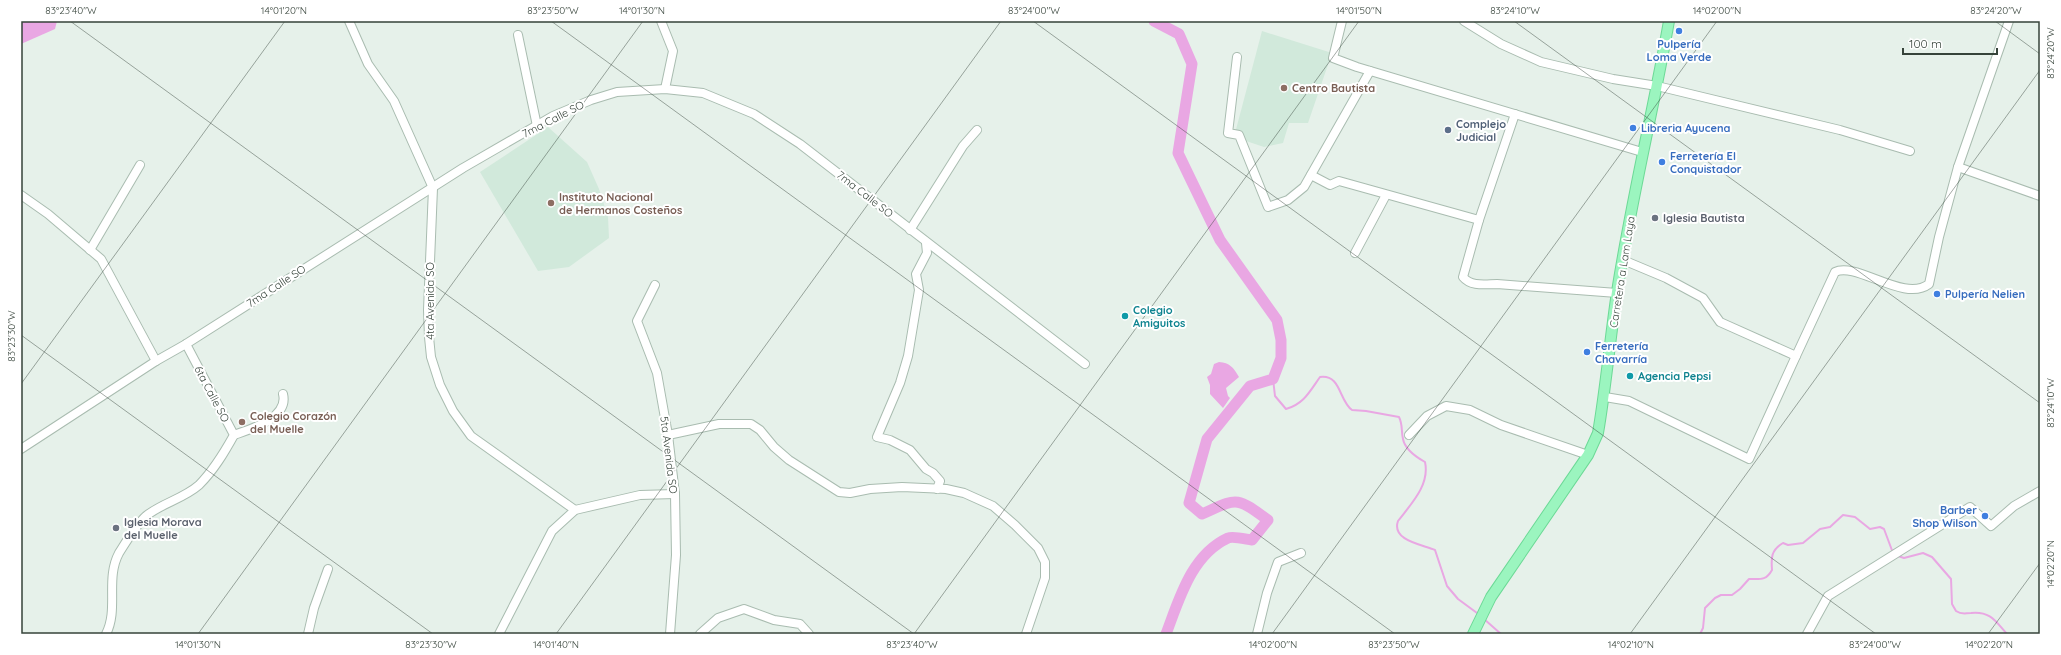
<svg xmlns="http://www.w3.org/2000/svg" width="2061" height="655" viewBox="0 0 2061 655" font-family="Quicksand,sans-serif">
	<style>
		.education { fill: #d1e9db }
		.water { fill: #e9a7e3 }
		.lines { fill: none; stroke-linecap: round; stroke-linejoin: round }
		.stream { stroke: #e9a7e3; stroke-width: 2 }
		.river { stroke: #e9a7e3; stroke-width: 11 }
		.minor-casing { stroke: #a9bcb0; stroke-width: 10 }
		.major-casing { stroke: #6cd996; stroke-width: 12 }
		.minor { stroke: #fff; stroke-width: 8 }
		.major { stroke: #9bf5bf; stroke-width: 10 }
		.ticks { fill: none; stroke: #36433a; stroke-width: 1; stroke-opacity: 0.45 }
		.shop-dot { fill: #3f7fe0; stroke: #fff; stroke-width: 1.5 }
		.education-dot { fill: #8d6e63; stroke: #fff; stroke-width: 1.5 }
		.service-dot { fill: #5c6f8a; stroke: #fff; stroke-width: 1.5 }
		.worship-dot { fill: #6b7280; stroke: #fff; stroke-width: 1.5 }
		.culture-dot { fill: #0f9aa8; stroke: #fff; stroke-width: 1.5 }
		.labels { text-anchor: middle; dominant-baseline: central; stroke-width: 4; stroke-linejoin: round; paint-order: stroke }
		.shop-label { font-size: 11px; font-weight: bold; fill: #366cbe; stroke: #fff; text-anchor: start }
		.education-label { font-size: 11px; font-weight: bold; fill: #785e54; stroke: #fff; text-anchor: start }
		.street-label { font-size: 11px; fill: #36433a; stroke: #fff }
		.service-label { font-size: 11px; font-weight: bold; fill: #4e5e75; stroke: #fff; text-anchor: start }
		.worship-label { font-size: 11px; font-weight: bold; fill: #5b616d; stroke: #fff; text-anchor: start }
		.culture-label { font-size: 11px; font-weight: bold; fill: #0d838f; stroke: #fff; text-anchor: start }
		.neatline { fill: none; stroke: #36433a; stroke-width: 1.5 }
		.ticks-label { font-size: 10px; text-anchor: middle; fill: #36433a }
	</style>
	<rect width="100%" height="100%" fill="#e6f1ea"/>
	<!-- education -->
	<g class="education">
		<polygon points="1262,31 1332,53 1308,123 1289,123 1283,143 1264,147 1234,137"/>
		<polygon points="548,127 587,162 599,189 608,217 609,238 569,267 538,271 480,172"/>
	</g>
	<!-- water -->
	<g class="water">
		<polygon points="21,21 57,21 55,29 21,44"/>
		<path d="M1219,362C1230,363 1233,367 1239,377L1226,388L1228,396L1230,398L1223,408L1210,394V385L1207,377L1211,374L1214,364Z"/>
	</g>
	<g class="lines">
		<!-- stream -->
		<g class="stream">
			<path d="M1273,379L1275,396L1286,409C1304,404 1310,391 1320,377C1341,374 1339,401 1352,410L1366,411L1399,417C1403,425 1401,431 1403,439C1405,450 1416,457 1425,462C1430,485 1411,504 1398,521C1391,541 1424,545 1435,550L1447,586L1458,599L1477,613"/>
			<path d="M1898,556L1904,558L1923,553L1932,557L1951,579L1952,604L1956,611C1962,615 1965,613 1971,613C1991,611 1996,622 2007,634"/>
			<polyline points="1484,619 1501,634"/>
			<path d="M1700,634L1703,628L1705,608L1715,598L1721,595H1732L1740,589L1749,579C1760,579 1766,581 1772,570C1771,558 1771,550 1783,543L1788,545L1803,543L1820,529L1830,527L1843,515L1855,517L1870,529L1880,527L1884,529L1893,553"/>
		</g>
		<!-- river -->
		<path class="river" d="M1154,21L1179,34L1192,64L1178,153L1220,240L1277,320L1281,340V358L1273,379L1250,386L1207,439L1189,503L1202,514C1238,498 1235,496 1268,520L1252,540C1245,539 1233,536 1228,538C1191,555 1179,600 1166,634"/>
		<!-- minor casing -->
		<g class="minor-casing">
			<g id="minor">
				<polyline points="349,21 368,64 394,101 433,188 428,310 429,337 431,357 440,385 453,411 471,436 575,510"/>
				<polyline points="661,21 673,51 665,89"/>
				<polyline points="1342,21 1333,58 1357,67 1642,152"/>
				<polyline points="1464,21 1501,44 1541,62 1613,79 1657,86 1840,130 1910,151"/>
				<polyline points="518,35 537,126"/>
				<polyline points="1237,57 1228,133 1239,135 1268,207 1288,200 1304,187 1370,71"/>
				<path d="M1515,114L1479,220L1463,277C1471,287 1486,284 1497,284L1617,293"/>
				<polyline points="1958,167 2040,196"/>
				<polyline points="1311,175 1330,185 1339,181 1479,220"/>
				<polyline points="21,195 48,214 101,259 156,361"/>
				<polyline points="910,230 963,146 977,130"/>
				<polyline points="926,243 927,253 916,274 919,290 908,356 900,383 877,437 890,440 910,450 926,469 933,473 940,481 937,489"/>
				<polyline points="90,250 140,165"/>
				<polyline points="1355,253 1386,195"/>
				<path d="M1623,260L1666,278L1703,298L1720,322L1796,356L1835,272C1856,261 1904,303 1929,284L1939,237L1958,167L2009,21"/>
				<polyline points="655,285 637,321 657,373 668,435 675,494 676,555 670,634"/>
				<polyline points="1605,397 1629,401 1749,459 1796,356"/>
				<path d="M234,435C251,429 289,418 283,394"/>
				<polyline points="668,435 719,424 751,424 760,430 774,447 789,460 839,492 850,493 870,489 902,487 946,489 964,493 993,506 1015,525 1038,548 1045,562 1045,578 1026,634"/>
				<polyline points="1409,435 1427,416 1446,406 1470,410 1501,425 1588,455"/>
				<polyline points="21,449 156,361 186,344 463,168 553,116 591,100 617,92 665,89 703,93 754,114 800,144 1085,364"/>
				<path d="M106,634C119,609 105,579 119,553C126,542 136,525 146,516C162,503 183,499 199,485C214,470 224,453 234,435L186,344"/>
				<polyline points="308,634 314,608 328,569"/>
				<polyline points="499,634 552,531 575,510 640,495 675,494"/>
				<polyline points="700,634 718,618 744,609 774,620 800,624 809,634"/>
				<polyline points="1257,634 1267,593 1278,562 1301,553"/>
				<polyline points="1807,634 1828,596 1970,507 1991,526 2014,506 2040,491"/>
			</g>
		</g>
		<!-- major casing -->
		<g class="major-casing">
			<path id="major" d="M1473,634L1491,597L1588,455L1598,433C1606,386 1610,339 1617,292C1631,201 1653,112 1669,21"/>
		</g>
		<!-- minor -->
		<use href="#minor" class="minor"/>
		<!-- major -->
		<use href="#major" class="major"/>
	</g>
	<!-- ticks -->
	<path class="ticks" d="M70,21L914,634M551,21L1395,634M1033,21L1876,634M1514,21L2040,403M1995,21L2040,54M21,335L433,634M21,384L285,21M198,634L643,21M556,634L1001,21M914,634L1359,21M1272,634L1717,21M1630,634L2040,70M1988,634L2040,563"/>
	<!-- markers -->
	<g class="shop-dot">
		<circle cx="1679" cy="31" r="4"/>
		<circle cx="1633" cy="128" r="4"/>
		<circle cx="1662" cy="162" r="4"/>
		<circle cx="1937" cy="294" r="4"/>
		<circle cx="1587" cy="352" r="4"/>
		<circle cx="1985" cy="516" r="4"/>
	</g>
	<g class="education-dot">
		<circle cx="1284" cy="88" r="4"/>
		<circle cx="551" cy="203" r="4"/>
		<circle cx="242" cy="422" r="4"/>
	</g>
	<circle class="service-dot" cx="1448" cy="130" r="4"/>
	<g class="worship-dot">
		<circle cx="1655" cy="218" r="4"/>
		<circle cx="116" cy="528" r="4"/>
	</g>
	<g class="culture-dot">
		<circle cx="1125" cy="316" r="4"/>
		<circle cx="1630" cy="376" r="4"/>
	</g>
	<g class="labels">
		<!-- shop labels -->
		<g class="shop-label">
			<text x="1679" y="44" text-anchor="middle">Pulpería<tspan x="1679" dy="13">Loma Verde</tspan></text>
			<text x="1641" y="128">Libreria Ayucena</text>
			<text x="1670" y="156">Ferretería El<tspan x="1670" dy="13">Conquistador</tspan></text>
			<text x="1945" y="294">Pulpería Nelien</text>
			<text x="1595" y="346">Ferretería<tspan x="1595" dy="13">Chavarría</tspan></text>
			<text x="1977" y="510" text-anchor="end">Barber<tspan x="1977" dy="13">Shop Wilson</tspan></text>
		</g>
		<!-- education labels -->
		<g class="education-label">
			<text x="1292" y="88">Centro Bautista</text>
			<text x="559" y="197">Instituto Nacional<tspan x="559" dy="13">de Hermanos Costeños</tspan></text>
			<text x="250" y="416">Colegio Corazón<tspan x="250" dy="13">del Muelle</tspan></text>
		</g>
		<!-- street labels -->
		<g class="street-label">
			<text transform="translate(553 119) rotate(-27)">7ma Calle SO</text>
			<text transform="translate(865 194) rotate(38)">7ma Calle SO</text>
			<text transform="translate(1622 272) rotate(-81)">Carretera a Lam Laya</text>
			<text transform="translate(276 286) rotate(-33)">7ma Calle SO</text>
			<text transform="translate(430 301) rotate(-90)">4ta Avenida SO</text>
			<text transform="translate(212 394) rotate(62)">6ta Calle SO</text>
			<text transform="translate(669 455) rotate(83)">5ta Avenida SO</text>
		</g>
		<!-- service labels -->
		<g class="service-label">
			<text x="1456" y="124">Complejo<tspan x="1456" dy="13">Judicial</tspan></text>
		</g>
		<!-- worship labels -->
		<g class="worship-label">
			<text x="1663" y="218">Iglesia Bautista</text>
			<text x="124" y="522">Iglesia Morava<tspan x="124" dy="13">del Muelle</tspan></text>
		</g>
		<!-- culture labels -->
		<g class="culture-label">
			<text x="1133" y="310">Colegio<tspan x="1133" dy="13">Amiguitos</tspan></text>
			<text x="1638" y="376">Agencia Pepsi</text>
		</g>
	</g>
	<!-- border -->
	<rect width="2061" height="655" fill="none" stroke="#ffffff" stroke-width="44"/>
	<!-- scale -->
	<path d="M1903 48v6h94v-6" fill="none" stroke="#36433a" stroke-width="2"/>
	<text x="1909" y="48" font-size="12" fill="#36433a" stroke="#ffffff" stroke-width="3" paint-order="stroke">100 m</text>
	<rect x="22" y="22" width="2017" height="611" class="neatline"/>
	<g class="ticks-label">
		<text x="71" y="14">83°23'40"W</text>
		<text x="284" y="14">14°01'20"N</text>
		<text x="553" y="14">83°23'50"W</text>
		<text x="642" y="14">14°01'30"N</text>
		<text x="1034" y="14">83°24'00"W</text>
		<text x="1359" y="14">14°01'50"N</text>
		<text x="1515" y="14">83°24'10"W</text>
		<text x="1717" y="14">14°02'00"N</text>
		<text x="1996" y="14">83°24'20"W</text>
		<text transform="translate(2050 53) rotate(-90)" y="4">83°24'20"W</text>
		<text transform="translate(11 336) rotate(-90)" y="4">83°23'30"W</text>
		<text transform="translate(2050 403) rotate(-90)" y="4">83°24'10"W</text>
		<text transform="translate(2050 564) rotate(-90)" y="4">14°02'20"N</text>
		<text x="198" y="648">14°01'30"N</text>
		<text x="431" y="648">83°23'30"W</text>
		<text x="556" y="648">14°01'40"N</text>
		<text x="912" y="648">83°23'40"W</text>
		<text x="1273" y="648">14°02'00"N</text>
		<text x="1394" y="648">83°23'50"W</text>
		<text x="1631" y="648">14°02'10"N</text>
		<text x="1875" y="648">83°24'00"W</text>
		<text x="1989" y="648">14°02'20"N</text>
	</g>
</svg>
